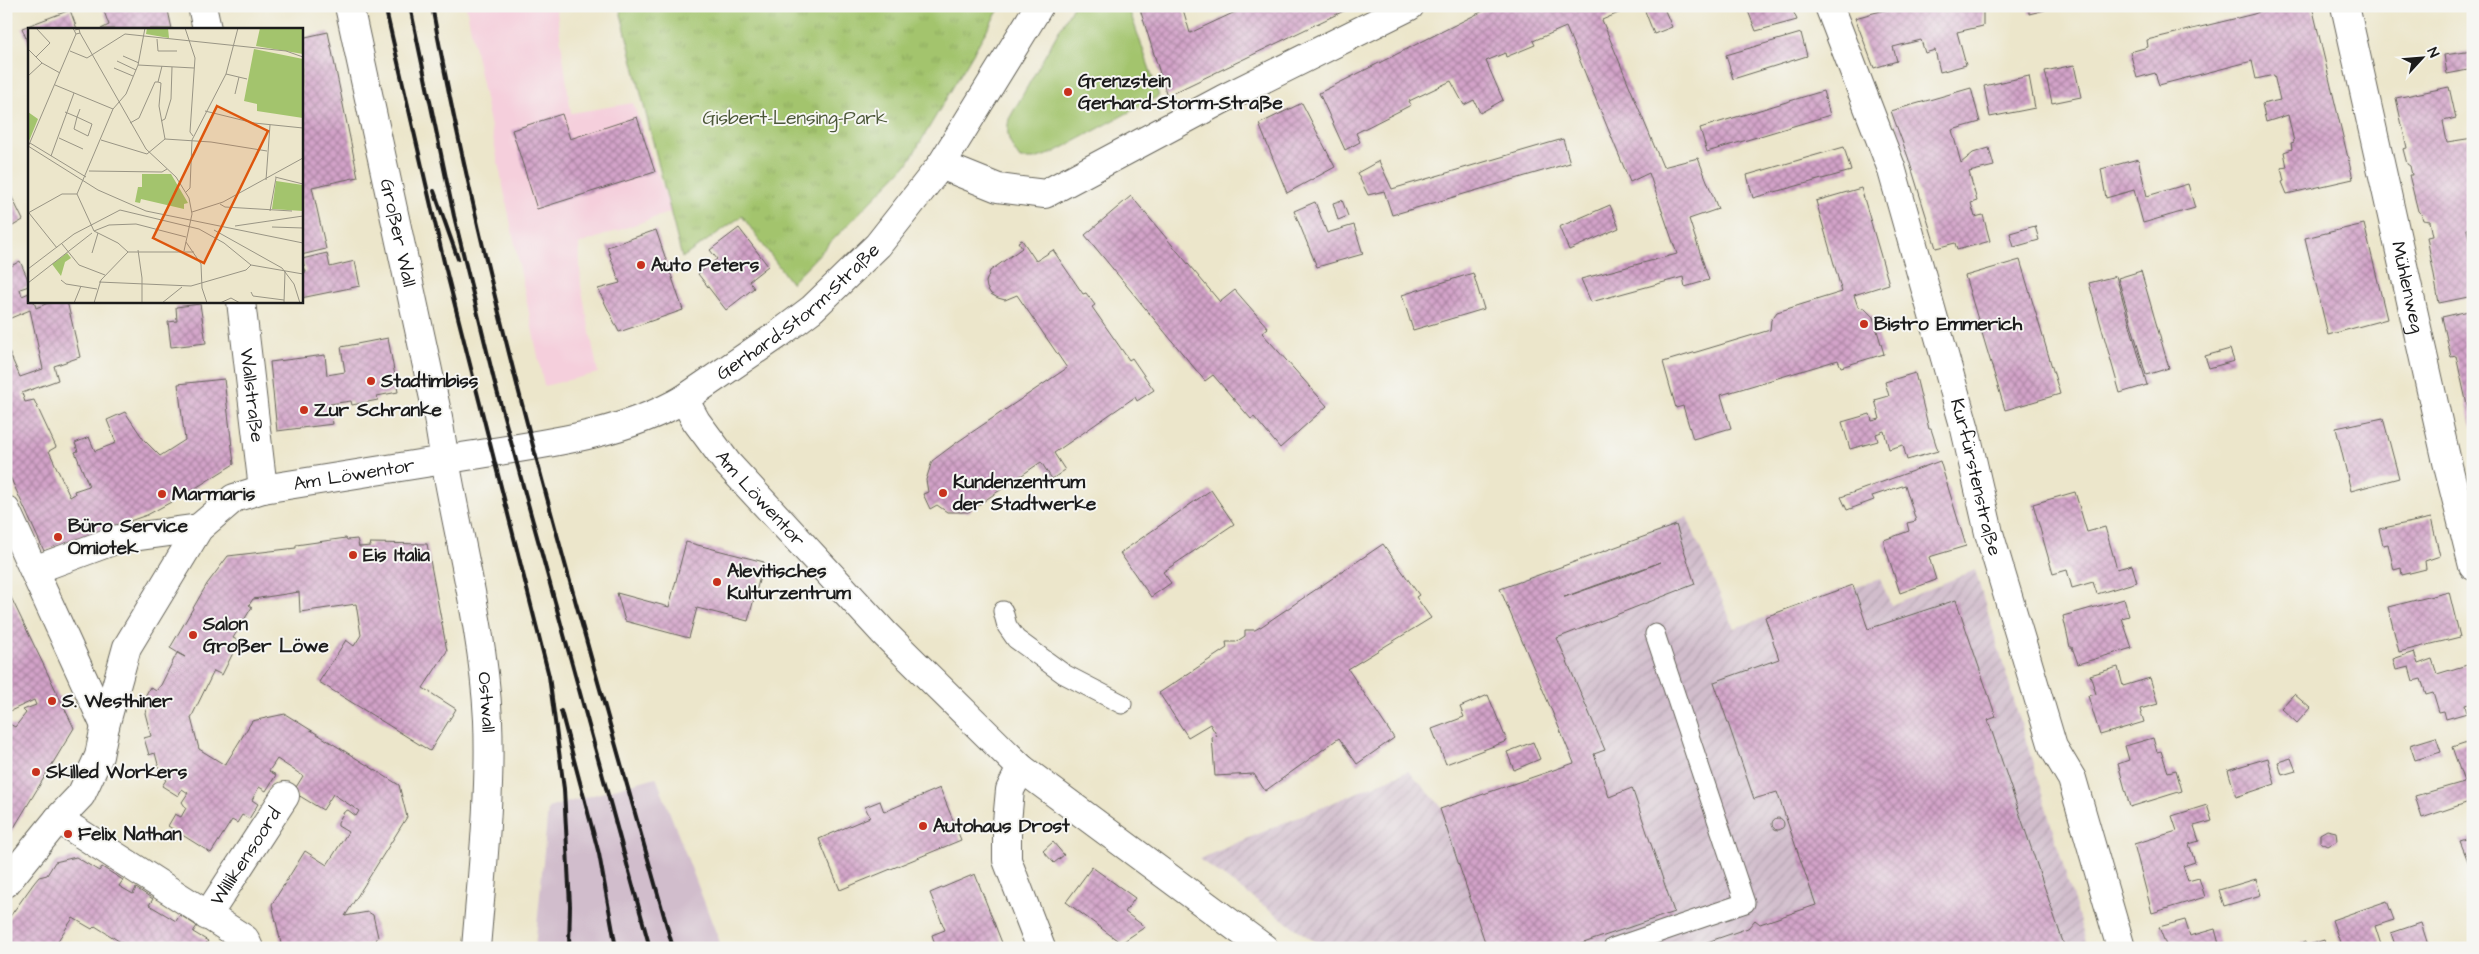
<svg xmlns="http://www.w3.org/2000/svg" width="2479" height="954" viewBox="0 0 2479 954" font-family="'Architects Daughter',sans-serif">
	<style>
		.built { fill: #f5cfdc }
		.industrial { fill: url(#industrial-furrows) }
		.railway { fill: #d1bdcc }
		.green { fill: #a3c46d; stroke: #607044 }
		.park { fill: url(#park-tufts); stroke: #607044 }
		.building { fill: url(#building-cross-hatch); fill-rule: evenodd }
		.lines { fill: none; stroke-linecap: round; stroke-linejoin: round }
		.service-casing { stroke: #656359; stroke-width: 21 }
		.pedestrian-casing { stroke: #656359; stroke-width: 30 }
		.minor-casing { stroke: #656359; stroke-width: 30 }
		.tertiary-casing { stroke: #656359; stroke-width: 30 }
		.secondary-casing { stroke: #656359; stroke-width: 30 }
		.service { stroke: #fff; stroke-width: 19 }
		.pedestrian { stroke: #fff; stroke-width: 28 }
		.minor { stroke: #fff; stroke-width: 28 }
		.tertiary { stroke: #fff; stroke-width: 28 }
		.secondary { stroke: #fff; stroke-width: 28 }
		.rail { stroke: #1c1c1c; stroke-width: 4 }
		.poi-dot { fill: #c8321e; stroke: #f6f6f2; stroke-width: 2 }
		.labels { text-anchor: middle; dominant-baseline: central; stroke-width: 4; stroke-linejoin: round; paint-order: stroke }
		.poi-label { font-size: 19px; font-weight: bold; fill: #1c1c1c; stroke: #f6f6f2; text-anchor: start }
		.park-label { font-size: 19px; fill: #4b5738; stroke: #f6f6f2 }
		.street-label { font-size: 19px; fill: #1c1c1c; stroke: #f6f6f2 }
		.inset-road { fill: none; stroke: #999585; stroke-width: 1 }
		.view { fill: #de560d; fill-opacity: 0.15; stroke: #de560d; stroke-width: 2.5 }
		.inset-edge { fill: none; stroke: #1c1c1c; stroke-width: 2.5 }
	</style>
	<defs>
		<pattern id="industrial-furrows" width="10" height="10" patternUnits="userSpaceOnUse" patternTransform="scale(1.25)"><rect width="10" height="10" fill="#d1bdcc"/><path d="M-1 1l2-2M0 10L10 0M9 11l2-2" fill="none" stroke="#b3a2af"/></pattern>
		<pattern id="park-tufts" width="24" height="20" patternUnits="userSpaceOnUse" patternTransform="scale(1.25)"><rect width="24" height="20" fill="#a3c46d"/><path d="M3 7l-1-3M5 7V3M7 7l1-3M15 17l-1-3M17 17v-4M19 17l1-3" fill="none" stroke="#8ca85e"/></pattern>
		<pattern id="building-cross-hatch" width="8" height="8" patternUnits="userSpaceOnUse" patternTransform="scale(1.25)"><rect width="8" height="8" fill="#d3a3c9"/><path d="M0 0l8 8M0 8l8-8" fill="none" stroke="#aa84a2"/></pattern>
	</defs>
	<rect width="100%" height="100%" fill="#f6f6f2"/>
	<filter id="ink" filterUnits="userSpaceOnUse"><feTurbulence type="fractalNoise" baseFrequency=".02" numOctaves="2"/><feDisplacementMap in="SourceGraphic" scale="10" xChannelSelector="R" yChannelSelector="G"/><feConvolveMatrix kernelMatrix="1 2 1 2 8 2 1 2 1" color-interpolation-filters="sRGB"/></filter>
	<filter id="wash" filterUnits="userSpaceOnUse"><feTurbulence type="fractalNoise" baseFrequency=".0096" numOctaves="4" result="noise"/><feDisplacementMap in="SourceGraphic" scale="20" xChannelSelector="R" yChannelSelector="G"/><feGaussianBlur stdDeviation="1.12" result="paint"/><feColorMatrix in="noise" values="0 0 0 0 0 0 0 0 0 0 0 0 0 0 0 0 0 1.4 0 .05"/><feComposite in="paint" operator="in"/></filter>
	<g filter="url(#wash)">
		<rect width="100%" height="100%" fill="#ece6cb"/>
		<!-- built -->
		<polygon class="built" points="466,6 556,6 571,113 633,103 671,212 579,244 581,286 598,373 544,386"/>
		<!-- industrial -->
		<polygon class="industrial" points="1687,517 1734,628 1880,579 1891,605 1975,570 2088,948 1323,948 1199,859 1408,771 1444,809 1573,763 1501,588"/>
		<!-- railway -->
		<polygon class="railway" points="656,777 722,948 535,948 548,808"/>
		<!-- green -->
		<path class="green" d="M1073,6H1128L1159,96L1055,152L1035,159H1020C1010,145 1005,136 1009,119Z"/>
		<!-- park -->
		<polygon class="park" points="619,6 1001,6 908,163 791,283 742,216 682,258"/>
		<g id="blocks">
			<!-- building -->
			<g class="building">
				<polygon points="102,6 157,6 157,8 167,6 172,29 101,29 109,25"/>
				<polygon points="1139,6 1182,6 1190,33 1248,6 1354,6 1167,96"/>
				<polygon points="1493,6 1635,6 1602,20 1663,167 1698,158 1718,209 1689,219 1709,280 1685,287 1683,277 1591,302 1581,279 1677,254 1649,173 1630,182 1566,27 1533,41 1535,45 1506,57 1505,53 1486,61 1503,100 1480,113 1474,100 1464,105 1451,81 1409,101 1411,105 1356,133 1360,142 1345,150 1319,93"/>
				<polygon points="1643,6 1663,6 1672,27 1654,34"/>
				<polygon points="1746,6 1791,6 1797,20 1756,31"/>
				<polygon points="1899,6 1983,6 1983,26 1957,32 1966,65 1940,72 1935,50 1925,53 1921,40 1893,47 1897,61 1874,68 1855,18"/>
				<polygon points="2029,6 2045,6 2045,10 2029,14"/>
				<polygon points="2263,6 2312,6 2353,179 2287,194 2282,182 2284,181 2281,168 2287,167 2284,152 2292,149 2291,143 2294,142 2288,115 2266,122 2262,104 2280,100 2274,75 2256,79 2252,61 2159,85 2155,73 2137,78 2130,52 2148,47 2147,40 2254,14 2263,10"/>
				<polygon points="70,10 77,29 29,29 29,46 22,28"/>
				<polygon points="328,32 358,177 312,187 326,249 301,255 301,38"/>
				<polygon points="1801,33 1807,56 1733,79 1726,55"/>
				<polygon points="2473,51 2473,69 2447,74 2444,55"/>
				<polygon points="2074,65 2081,97 2052,103 2045,71"/>
				<polygon points="2029,76 2035,108 1990,117 1984,86"/>
				<polygon points="2449,87 2456,118 2443,121 2447,142 2473,138 2473,228 2467,229 2473,259 2473,296 2439,303 2427,237 2433,236 2430,221 2423,220 2421,214 2418,211 2409,175 2412,175 2410,166 2407,164 2403,149 2407,148 2396,98"/>
				<polygon points="1971,88 1980,122 1952,130 1961,163 1973,153 1989,148 1994,166 1969,172 1977,201 1971,203 1975,217 1983,215 1990,241 1957,250 1955,243 1936,248 1908,157 1891,111"/>
				<polygon points="1823,91 1830,115 1707,152 1700,128"/>
				<polygon points="1302,103 1335,167 1287,193 1259,124"/>
				<polygon points="562,114 570,139 637,117 655,172 537,209 512,130"/>
				<polygon points="1563,139 1570,163 1392,215 1384,191 1368,195 1357,173 1379,161 1392,189"/>
				<polygon points="1844,147 1851,171 1753,198 1747,175"/>
				<polygon points="2138,159 2147,196 2188,184 2195,208 2143,223 2134,190 2106,198 2101,169"/>
				<polygon points="6,185 23,220 6,230"/>
				<polygon points="1861,188 1889,284 1854,295 1858,307 1864,308 1873,317 1884,354 1841,367 1838,360 1721,395 1731,428 1693,439 1683,406 1676,408 1663,362 1770,330 1771,320 1777,312 1842,292 1816,201"/>
				<polygon points="1131,196 1220,302 1235,290 1268,328 1262,333 1327,406 1280,448 1254,417 1251,419 1213,375 1205,381 1085,235"/>
				<polygon points="1342,200 1348,216 1338,220 1333,203"/>
				<polygon points="1315,202 1327,233 1354,225 1363,254 1317,267 1294,211"/>
				<polygon points="1610,205 1619,228 1569,250 1559,227"/>
				<polygon points="2364,224 2387,319 2328,335 2305,238"/>
				<polygon points="2035,226 2039,240 2014,247 2010,233"/>
				<polygon points="739,228 768,266 749,281 754,288 726,310 698,274 717,259 710,250"/>
				<polygon points="656,230 683,310 619,332 598,289 620,283 607,247"/>
				<polygon points="1022,240 1036,261 1053,250 1083,294 1086,293 1095,305 1092,307 1129,360 1132,358 1154,390 1137,401 1135,397 1054,453 1065,470 1052,479 1041,462 968,512 947,512 937,505 930,509 923,494 928,492 926,480 932,461 956,443 1067,368 1017,295 1005,300 998,298 991,294 987,288 986,282 990,271 1022,248 1018,242"/>
				<polygon points="327,253 330,267 355,261 360,286 301,298 301,273 306,272 302,259"/>
				<polygon points="2020,260 2060,394 2005,410 1965,276"/>
				<polygon points="20,261 29,282 29,286 20,289 22,296 29,293 29,301 34,301 36,308 53,301 67,301 80,357 54,366 58,380 22,393 25,402 34,400 56,447 49,451 70,497 75,494 74,491 89,486 75,452 78,451 75,443 89,437 95,451 116,443 107,420 125,412 144,440 160,456 185,440 178,384 224,379 234,464 186,494 147,515 44,551 6,468 6,345 20,377 43,369 30,310 6,320 6,269"/>
				<polygon points="2141,271 2169,368 2146,375 2118,278"/>
				<polygon points="1473,273 1484,309 1413,330 1402,295"/>
				<polygon points="2116,276 2147,385 2120,393 2089,283"/>
				<polygon points="200,304 206,343 171,347 168,322 177,321 176,307"/>
				<polygon points="2473,310 2473,427 2472,427 2456,356 2451,357 2442,317"/>
				<polygon points="388,338 398,392 377,396 378,400 352,405 351,401 330,404 333,424 277,431 270,362 325,355 327,375 345,372 341,347"/>
				<polygon points="2230,349 2234,361 2209,368 2205,356"/>
				<polygon points="1915,373 1929,429 1931,429 1938,451 1907,460 1903,445 1889,449 1884,431 1876,434 1878,441 1850,449 1842,422 1870,414 1872,421 1880,419 1875,400 1889,396 1885,382"/>
				<polygon points="2383,418 2399,478 2351,491 2336,428"/>
				<polygon points="1940,461 1966,546 1929,557 1936,580 1900,593 1884,543 1884,540 1909,531 1907,523 1916,521 1905,485 1872,496 1874,500 1847,510 1841,497"/>
				<polygon points="1211,490 1234,524 1163,572 1171,583 1151,597 1120,553"/>
				<polygon points="2075,492 2087,532 2105,527 2117,569 2132,565 2137,582 2097,594 2093,582 2072,588 2067,570 2053,574 2033,504"/>
				<polygon points="2431,518 2440,556 2425,561 2426,569 2402,575 2401,568 2394,570 2388,544 2383,545 2379,529"/>
				<path d="M1676,525L1695,584L1557,638L1605,750L1594,754L1609,797L1632,788L1674,912L1569,948H1487L1440,809L1574,763L1500,589ZM1661,562L1628,575L1565,597H1564Z"/>
				<polygon points="346,538 347,540 357,539 359,547 371,546 370,543 427,544 447,651 423,688 456,709 430,751 319,682 346,640 354,646 361,635 356,604 300,612 299,592 253,599 249,605 252,607 233,638 239,641 222,675 214,671 191,718 199,749 225,765 252,721 285,714 399,785 407,817 345,916 368,912 373,915 378,937 375,942 353,948 282,948 272,904 305,851 327,865 348,832 338,826 338,822 344,812 348,810 356,816 359,811 333,794 323,810 293,792 303,776 277,759 269,771 276,775 266,791 259,787 252,800 258,804 249,819 242,815 237,823 232,820 211,853 168,826 175,814 181,817 186,808 182,802 188,793 182,789 178,796 162,786 166,780 161,776 155,753 149,755 144,738 151,736 145,713 147,707 141,704 150,687 156,691 161,685 177,653 185,657 170,648 207,584 228,556 296,548 296,545"/>
				<polygon points="686,542 764,562 748,621 697,608 689,638 625,621 617,593 669,607"/>
				<polygon points="1383,544 1419,595 1416,597 1431,618 1348,669 1394,738 1357,764 1339,738 1265,791 1254,774 1215,776 1212,737 1217,736 1210,724 1188,737 1159,693 1227,648 1226,642 1236,642 1245,636 1245,630 1255,630 1262,626"/>
				<polygon points="1853,585 1868,629 1956,600 1996,717 1988,720 2065,948 1690,948 1748,928 1755,920 1760,924 1816,905 1777,792 1754,799 1714,682 1779,659 1765,617"/>
				<polygon points="6,587 74,728 6,841 8,735 6,722 15,727 26,713 23,710 36,705 34,700 6,713"/>
				<polygon points="2449,592 2460,637 2399,652 2388,607"/>
				<polygon points="2124,599 2129,616 2122,618 2132,648 2078,664 2072,647 2070,647 2063,616"/>
				<polygon points="2414,652 2418,664 2432,659 2437,674 2467,665 2473,686 2473,703 2465,705 2467,713 2446,719 2444,711 2439,712 2433,692 2426,694 2421,679 2413,681 2409,667 2396,670 2393,659"/>
				<polygon points="2118,667 2123,686 2150,678 2158,704 2140,709 2144,722 2100,735 2088,696 2096,694 2090,675"/>
				<polygon points="2294,694 2310,708 2297,723 2281,708"/>
				<polygon points="1488,695 1507,741 1446,764 1432,729 1464,717 1460,707"/>
				<polygon points="2436,737 2441,752 2415,760 2410,745"/>
				<polygon points="2153,738 2157,752 2161,751 2168,772 2176,770 2182,791 2130,807 2118,764 2129,760 2125,746"/>
				<polygon points="2473,740 2473,813 2469,802 2422,818 2415,796 2464,782 2452,747"/>
				<polygon points="1533,742 1540,759 1514,770 1507,752"/>
				<polygon points="2268,758 2275,784 2236,797 2228,770"/>
				<polygon points="2291,758 2296,771 2282,775 2278,762"/>
				<polygon points="940,788 961,840 840,890 819,839 870,817 865,807 880,801 884,812"/>
				<polygon points="2207,805 2212,821 2194,826 2199,841 2189,844 2195,862 2183,866 2188,881 2199,878 2205,897 2152,913 2134,844 2177,831 2172,816"/>
				<circle cx="1778" cy="824" r="6"/>
				<polygon points="2327,830 2336,832 2337,841 2328,846 2320,842 2320,834"/>
				<polygon points="2473,837 2473,874 2460,841"/>
				<polygon points="1053,842 1064,855 1054,863 1043,851"/>
				<polygon points="76,857 99,871 102,867 123,880 119,886 133,894 136,888 153,899 149,905 176,921 180,915 197,926 193,932 208,941 203,948 130,948 95,926 92,929 73,918 53,948 6,948 6,922 34,883 39,877 47,875 55,862"/>
				<polygon points="1092,867 1135,898 1125,912 1145,927 1121,943 1066,902"/>
				<polygon points="975,874 1004,948 936,948 932,935 945,930 930,893"/>
				<polygon points="2256,879 2261,895 2224,906 2219,890"/>
				<polygon points="2387,901 2394,920 2375,926 2382,948 2342,948 2332,920"/>
				<polygon points="2185,920 2190,936 2215,929 2220,948 2167,948 2159,927"/>
				<polygon points="2421,923 2429,948 2396,948 2391,933"/>
				<polygon points="2324,940 2327,948 2288,948 2305,942 2306,946"/>
			</g>
		</g>
	</g>
	<g filter="url(#ink)">
		<use href="#blocks" fill-opacity="0" stroke="#656359" stroke-width="1"/>
		<g class="lines">
			<!-- service casing -->
			<g class="service-casing">
				<g id="service">
					<polyline points="1003,611 1007,626 1016,639 1064,674 1122,704"/>
					<polyline points="1613,948 1745,903 1655,634"/>
				</g>
			</g>
			<!-- pedestrian casing -->
			<g class="pedestrian-casing">
				<g id="pedestrian">
					<polyline points="58,819 245,939 249,948"/>
					<path id="s1" d="M207,916L285,796"/>
				</g>
			</g>
			<!-- minor casing -->
			<g class="minor-casing">
				<g id="minor">
					<polyline points="202,6 207,29"/>
					<path id="s2" d="M1829,6L1891,167L1965,429L1989,533L2053,747L2072,779L2121,948"/>
					<path id="s3" d="M2345,6L2447,462L2473,566"/>
					<polyline points="941,165 998,188 1045,194 1223,99 1410,6"/>
					<path id="s4" d="M241,301L263,489"/>
					<path id="s5" d="M684,399L779,334L812,309L878,245L941,165L1039,6"/>
					<polyline points="6,510 105,726"/>
					<polyline points="34,570 118,539 199,528"/>
					<polyline points="1021,768 1010,790 1007,822 1007,860 1041,948"/>
					<path id="s6" d="M6,883L58,819L81,795L99,756L105,726L127,647L199,528L234,498L263,489L444,460"/>
				</g>
			</g>
			<!-- tertiary casing -->
			<g class="tertiary-casing">
				<g id="tertiary">
					<path id="s7" d="M444,460C522,446 616,439 684,399L696,421L728,464L885,634L1021,768L1264,948"/>
				</g>
			</g>
			<!-- secondary casing -->
			<g class="secondary-casing">
				<g id="secondary">
					<path id="s8" d="M349,6L438,417C452,518 483,618 488,720C491,796 482,873 476,948"/>
				</g>
			</g>
			<!-- service -->
			<use href="#service" class="service"/>
			<!-- pedestrian -->
			<use href="#pedestrian" class="pedestrian"/>
			<!-- minor -->
			<use href="#minor" class="minor"/>
			<!-- tertiary -->
			<use href="#tertiary" class="tertiary"/>
			<!-- secondary -->
			<use href="#secondary" class="secondary"/>
			<!-- rail -->
			<g class="rail">
				<polyline points="385,6 444,262 549,676 564,789 570,906 569,948"/>
				<polyline points="410,6 454,216 494,380 650,948"/>
				<path d="M432,6C491,325 586,636 673,948"/>
				<polyline points="434,191 458,259"/>
				<polyline points="561,711 599,854 616,948"/>
			</g>
		</g>
	</g>
	<!-- markers -->
	<g class="poi-dot">
		<circle cx="1068" cy="92" r="5"/>
		<circle cx="641" cy="265" r="5"/>
		<circle cx="1864" cy="324" r="5"/>
		<circle cx="371" cy="381" r="5"/>
		<circle cx="304" cy="410" r="5"/>
		<circle cx="943" cy="493" r="5"/>
		<circle cx="162" cy="494" r="5"/>
		<circle cx="58" cy="537" r="5"/>
		<circle cx="353" cy="555" r="5"/>
		<circle cx="717" cy="582" r="5"/>
		<circle cx="193" cy="635" r="5"/>
		<circle cx="52" cy="701" r="5"/>
		<circle cx="36" cy="772" r="5"/>
		<circle cx="923" cy="826" r="5"/>
		<circle cx="68" cy="834" r="5"/>
	</g>
	<g class="labels">
		<!-- poi labels -->
		<g class="poi-label">
			<text x="1078" y="81">Grenzstein<tspan x="1078" dy="22">Gerhard-Storm-Straße</tspan></text>
			<text x="651" y="265">Auto Peters</text>
			<text x="1874" y="324">Bistro Emmerich</text>
			<text x="381" y="381">Stadtimbiss</text>
			<text x="314" y="410">Zur Schranke</text>
			<text x="953" y="482">Kundenzentrum<tspan x="953" dy="22">der Stadtwerke</tspan></text>
			<text x="172" y="494">Marmaris</text>
			<text x="68" y="526">Büro Service<tspan x="68" dy="22">Omiotek</tspan></text>
			<text x="363" y="555">Eis Italia</text>
			<text x="727" y="571">Alevitisches<tspan x="727" dy="22">Kulturzentrum</tspan></text>
			<text x="203" y="624">Salon<tspan x="203" dy="22">Großer Löwe</tspan></text>
			<text x="62" y="701">S. Westhiner</text>
			<text x="46" y="772">Skilled Workers</text>
			<text x="933" y="826">Autohaus Drost</text>
			<text x="78" y="834">Felix Nathan</text>
		</g>
		<!-- park labels -->
		<g class="park-label">
			<text x="795" y="118">Gisbert-Lensing-Park</text>
		</g>
		<!-- street labels -->
		<g class="street-label">
			<text stroke="none"><textPath href="#s8" startOffset="232">Großer Wall</textPath></text>
			<text stroke="none"><textPath href="#s3" startOffset="288">Mühlenweg</textPath></text>
			<text stroke="none"><textPath href="#s5" startOffset="144">Gerhard-Storm-Straße</textPath></text>
			<text stroke="none"><textPath href="#s4" startOffset="95">Wallstraße</textPath></text>
			<text stroke="none"><textPath href="#s6" startOffset="579">Am Löwentor</textPath></text>
			<text stroke="none"><textPath href="#s2" startOffset="494">Kurfürstenstraße</textPath></text>
			<text stroke="none"><textPath href="#s7" startOffset="375">Am Löwentor</textPath></text>
			<text stroke="none"><textPath href="#s8" startOffset="710">Ostwall</textPath></text>
			<text stroke="none"><textPath href="#s1" startOffset="71">Willikensoord</textPath></text>
		</g>
	</g>
	<!-- overview -->
	<g transform="translate(28 28)">
		<rect width="275" height="275" fill="#ece6cb"/>
		<path d="M119,0H140L141,10L118,6ZM0,84L10,91L1,113L0,112ZM248,153L275,157V183L244,181ZM39,225L43,230L37,234L33,248L24,236Z" fill="#a3c46d"/>
		<path d="M232,0H275V26L228,18ZM226,21L275,31V90L229,83V76L216,73Z" fill="#a3c46d"/>
		<path d="M114,146H143L160,175L156,176V181L113,171L112,175L107,174L110,159H114Z" fill="#a3c46d"/>
		<path class="inset-road" d="M45,0L48,6L52,5L51,1L47,2M157,0L167,30L162,104L165,108M52,5L118,121L148,149L161,170L164,186L156,223M129,11L130,23H149M0,21L14,35L32,45M42,23L59,30L97,6L258,23L275,29M95,28L111,35M8,29L22,15L8,0M89,33L108,42M110,37L166,40M134,38L130,54L133,55L131,78L137,111M86,40L105,48M198,46L219,51M0,48L14,35M27,57L85,81M207,66L211,49M177,83L226,95L275,100M37,84L49,89L64,96L60,108L46,101L49,89L52,81M133,93L137,91L143,71L144,39M102,95L111,90L127,54H130M31,110L55,121M73,112L119,126L137,111L183,114L239,123M2,115L58,149M0,118L70,162L118,183L275,215M0,119L48,6M23,128L46,65M61,143L134,144L139,141M247,149L275,156M238,152L242,97M158,164L162,160L164,112L198,46L210,0M192,176L197,179L264,183M242,183L248,150M164,184L195,174L275,130M0,185L34,166H49M1,185L29,220M207,198L275,188M244,199L275,200M186,202L254,240L266,256L272,275M66,203L81,197L108,196L158,209M158,214L173,236L174,260L179,275M34,216L51,237L77,247M110,222L114,250V275M100,224L90,215L66,203L49,166L85,81L98,66L110,37L117,0M64,225L70,205M0,241L46,206L92,182L171,201L196,215L223,237L275,246M33,252L38,256L69,261M71,254L163,258L218,242L223,237M0,255L64,205M223,264L225,268L256,272M46,275L53,258M66,275L73,252L100,224H166M134,275L154,259M192,275L203,270L212,275M256,275L257,243"/>
		<path class="view" d="M189,78L240,103L176,235L125,210Z"/>
		<rect width="275" height="275" class="inset-edge"/>
	</g>
	<!-- margin -->
	<rect width="2479" height="954" fill="none" stroke="#f6f6f2" stroke-width="25"/>
	<!-- north arrow -->
	<g transform="translate(2422 58) rotate(64)" stroke="#f6f6f2" stroke-width="4" paint-order="stroke">
	<path d="M0-4L9 19L0 12L-9 19Z" fill="#1c1c1c"/>
	<text y="-8" font-size="14" font-weight="bold" text-anchor="middle" fill="#1c1c1c">N</text>
	</g>
</svg>
